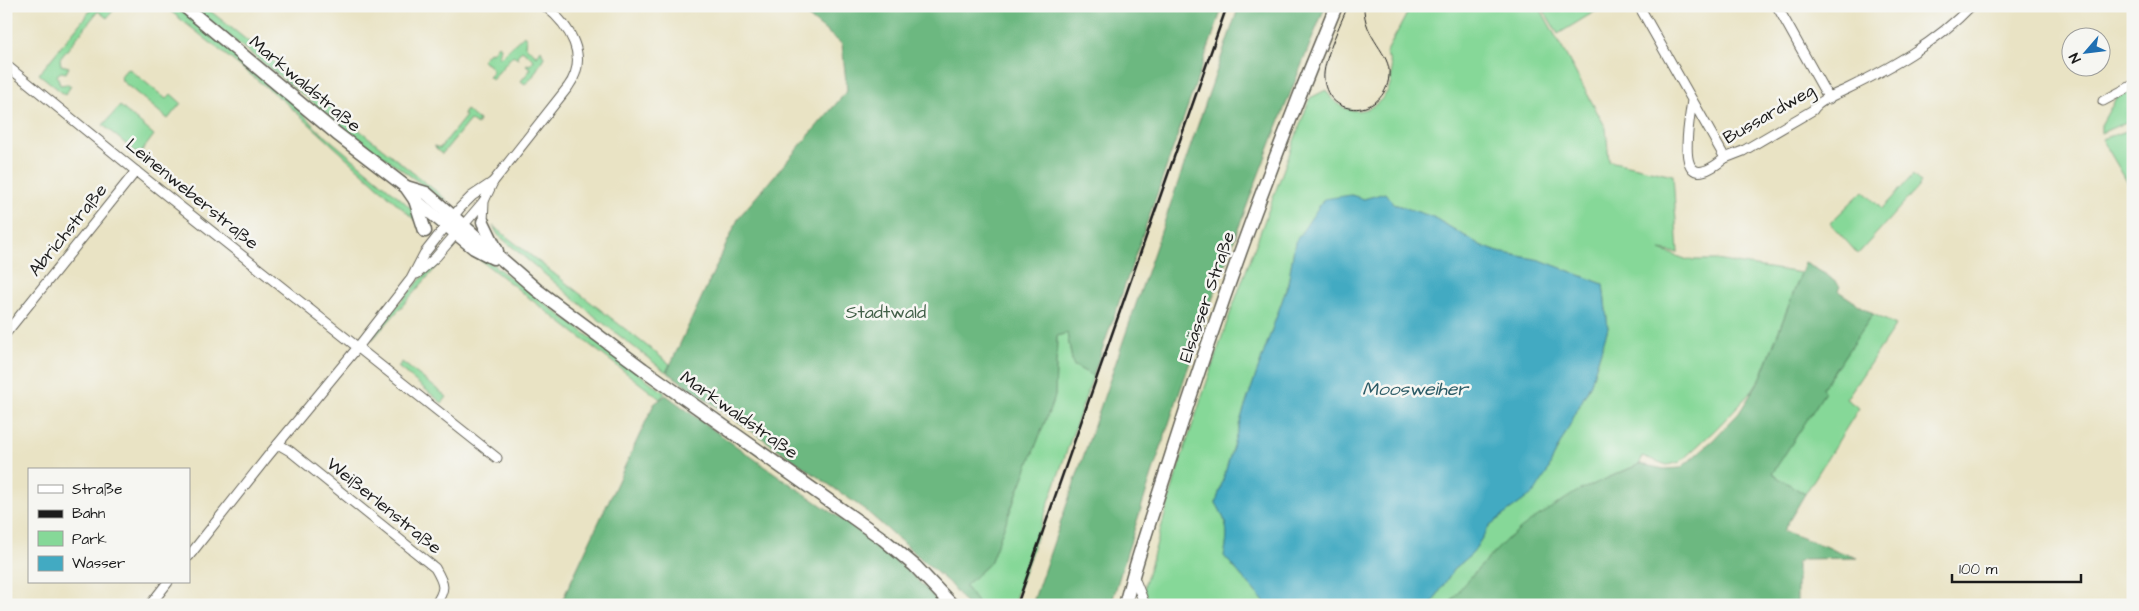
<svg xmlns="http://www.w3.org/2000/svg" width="2139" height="611" viewBox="0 0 2139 611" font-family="'Architects Daughter',sans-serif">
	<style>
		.green { fill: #86d898; stroke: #517a5a }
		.forest { fill: #6cb880; stroke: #446a4e }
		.water { fill: #42aac2; stroke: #2f636f }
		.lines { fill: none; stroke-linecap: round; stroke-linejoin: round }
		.street-casing { stroke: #646257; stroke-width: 11 }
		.secondary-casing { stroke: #646257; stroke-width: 15 }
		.street { stroke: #fff; stroke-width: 9 }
		.secondary { stroke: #fff; stroke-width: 12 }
		.tram { stroke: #1c1c1c; stroke-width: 1 }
		.rail { stroke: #1c1c1c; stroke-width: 2.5 }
		.labels { text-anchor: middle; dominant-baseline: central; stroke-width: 5; stroke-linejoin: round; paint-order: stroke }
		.street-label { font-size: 18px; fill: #1c1c1c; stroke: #f6f6f2 }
		.park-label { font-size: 18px; fill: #415e47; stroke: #f6f6f2 }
		.water-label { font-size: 19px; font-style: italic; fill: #2d5c67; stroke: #f6f6f2 }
	</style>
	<rect width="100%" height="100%" fill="#f6f6f2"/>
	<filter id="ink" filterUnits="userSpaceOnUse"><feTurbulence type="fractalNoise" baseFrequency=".02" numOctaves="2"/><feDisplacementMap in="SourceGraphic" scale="10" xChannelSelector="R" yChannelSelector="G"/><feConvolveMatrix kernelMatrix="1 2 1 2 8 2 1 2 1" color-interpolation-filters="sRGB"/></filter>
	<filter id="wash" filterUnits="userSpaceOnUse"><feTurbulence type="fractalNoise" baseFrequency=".0096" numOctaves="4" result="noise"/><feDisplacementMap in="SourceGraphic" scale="20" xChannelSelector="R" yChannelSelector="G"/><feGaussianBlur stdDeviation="1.12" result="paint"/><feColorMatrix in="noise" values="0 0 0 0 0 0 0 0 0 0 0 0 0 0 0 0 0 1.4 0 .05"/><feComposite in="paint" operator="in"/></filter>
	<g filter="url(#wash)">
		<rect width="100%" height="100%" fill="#e9e3c4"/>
		<!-- green -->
		<g class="green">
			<polygon points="94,6 117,6 107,18 98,11 60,59 61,65 69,67 66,73 61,72 57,75 60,85 68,84 71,86 65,95 39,74"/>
			<polygon points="164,6 175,6 284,94 317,129 401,199 415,212 416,221 285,102"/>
			<polygon points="191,6 204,6 447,200 443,200 345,128"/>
			<path d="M1411,6H1539L1606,128L1609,161L1673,175L1678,253L1660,250L1688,260H1716L1801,273L1761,377L1751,392L1716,429L1680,462L1667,465L1642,456L1640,464C1565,494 1496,537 1449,605H1431L1453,570L1472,554L1490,525L1524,500L1547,473L1553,458L1591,383L1608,328L1603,284L1540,260L1498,252L1482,246L1433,217L1394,204L1385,193L1364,199L1351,195L1295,242L1288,284L1244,409L1216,503C1228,523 1229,533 1224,556L1267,605H1150L1144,588L1180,462L1227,322L1310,98L1326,90C1352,136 1410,96 1386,53Z"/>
			<polygon points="1541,6 1604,6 1558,34"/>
			<polygon points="524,35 526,38 525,46 537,56 541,50 544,57 532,78 525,84 521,81 531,69 526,65 527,64 530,65 534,60 522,50 517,56 518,59 513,55 492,80 489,77 492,74 492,68 482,60 489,52 492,53 498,45 501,47 499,57 502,56"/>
			<polygon points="128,68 166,99 171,94 181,103 168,119 122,81 121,76"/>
			<polygon points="2133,90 2133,119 2101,133 2101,125 2116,98"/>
			<polygon points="120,106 154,135 139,155 103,125"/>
			<polygon points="466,110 479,120 477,125 470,120 442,154 434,146 440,148 466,116 463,114"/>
			<polygon points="2133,129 2133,183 2129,185 2102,139"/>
			<polygon points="1913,175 1921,183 1918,187 1858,254 1830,223 1863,191 1882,209"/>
			<polygon points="493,226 670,364 666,372 598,319 498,235"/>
			<path d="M452,249L449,253L372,340C375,328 439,257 452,249Z"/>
			<polygon points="466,249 488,261 665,393 660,399"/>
			<polygon points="1873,314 1896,325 1846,399 1859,408 1805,494 1772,474 1825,392 1822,389"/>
			<polygon points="1067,333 1073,365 1093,376 1013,605 979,605 965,586 990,563 1055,396 1057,336"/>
			<polygon points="402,362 447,397 442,403 398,367"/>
		</g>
		<!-- forest -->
		<g class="forest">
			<polygon points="795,6 1223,6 1093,376 1073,365 1067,333 1057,336 1055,396 990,563 965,586 979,605 967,605 949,583 864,509 667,372 739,217 847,91 842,44"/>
			<path d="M1239,6L1325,7C1245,203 1172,402 1111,605H1032Z"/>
			<polygon points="1805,263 1827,275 1840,286 1838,291 1873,314 1822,389 1825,392 1772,474 1805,494 1783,531 1857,558 1803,559 1797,563 1797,605 1449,605 1463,585 1506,540 1535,518 1578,491 1640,464 1664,469 1681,468 1713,440 1739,413 1761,378"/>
			<path d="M666,395C710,428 754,459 799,490C849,524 902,559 941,605H560L654,404Z"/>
		</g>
		<!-- water -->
		<path class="water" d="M1385,193L1394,204L1433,217L1482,246L1498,252L1540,260L1603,284L1608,328L1591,383L1553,458L1547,473L1535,492L1490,525L1472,554L1453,570L1431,605H1267L1224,556C1229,533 1228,523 1216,503L1244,409L1288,284L1295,242L1324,199L1351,195L1364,199Z"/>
	</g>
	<g filter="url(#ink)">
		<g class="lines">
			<!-- street casing -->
			<g class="street-casing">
				<g id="street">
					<path d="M1639,6L1725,158C1672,202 1689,126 1692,100"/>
					<polyline points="1777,6 1829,99"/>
					<polyline points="6,65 142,176 497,458"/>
					<polyline points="2103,101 2133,85"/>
					<path d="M1725,158L1743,151L1813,110C1818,101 1836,94 1845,90C1890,68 1936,43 1971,6"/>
					<path d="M483,222L484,201L493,182L568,87C590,57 570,26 545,6"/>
					<polyline points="417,274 436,257 484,201"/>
					<polyline points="6,333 136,171"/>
					<path d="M278,444L290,451L435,568C445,585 446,589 435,605"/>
					<polyline points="189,556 268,456 358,347 411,279 424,254 460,208 472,196 493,182"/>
					<polyline points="1133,575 1145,605"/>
					<polyline points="150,605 168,582"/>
				</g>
			</g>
			<!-- secondary casing -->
			<g class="secondary-casing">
				<g id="secondary">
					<polyline points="184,6 337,134 406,187 415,200 474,248 493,258"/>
					<polyline points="406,187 426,193 537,290 643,369 883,539 915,566 952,605"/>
					<polyline points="415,200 425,231"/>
					<polyline points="483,222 497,251"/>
					<path d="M1125,605C1138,553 1156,504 1172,453C1220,302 1275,152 1336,6"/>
				</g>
			</g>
			<!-- street -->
			<use href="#street" class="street"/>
			<!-- secondary -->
			<use href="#secondary" class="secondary"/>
			<!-- tram -->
			<path class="tram" d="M1348,6C1341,22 1322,63 1324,79C1328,120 1385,118 1389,76C1392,53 1363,39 1364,6"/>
			<!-- rail -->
			<polyline class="rail" points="1017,605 1227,6"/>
		</g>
	</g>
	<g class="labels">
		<!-- street labels -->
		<g class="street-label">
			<text transform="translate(305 84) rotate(40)">Markwaldstraße</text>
			<text transform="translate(1769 114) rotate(-30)">Bussardweg</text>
			<text transform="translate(192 194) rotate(39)">Leinenweberstraße</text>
			<text transform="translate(68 230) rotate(-51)">Abrichstraße</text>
			<text transform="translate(1207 297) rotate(-71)">Elsässer Straße</text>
			<text transform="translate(739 415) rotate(35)">Markwaldstraße</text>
			<text transform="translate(384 506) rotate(39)">Weißerlenstraße</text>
		</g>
		<!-- park labels -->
		<g class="park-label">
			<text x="886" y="312">Stadtwald</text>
		</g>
		<!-- water labels -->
		<g class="water-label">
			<text x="1415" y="389">Moosweiher</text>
		</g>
	</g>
	<!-- margin -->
	<rect width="2139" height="611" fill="none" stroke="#f6f6f2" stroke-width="25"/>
	<!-- legend -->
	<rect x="28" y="468" width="162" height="115" fill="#f6f6f2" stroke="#9f9f9c"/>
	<rect x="38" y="485" width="25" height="8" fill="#ffffff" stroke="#9f9f9c"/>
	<text x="72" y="494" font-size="15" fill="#1c1c1c">Straße</text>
	<rect x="38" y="510" width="25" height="8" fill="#1c1c1c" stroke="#9f9f9c"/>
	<text x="72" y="518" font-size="15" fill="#1c1c1c">Bahn</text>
	<rect x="38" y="531" width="25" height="15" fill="#86d898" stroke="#9f9f9c"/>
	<text x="72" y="544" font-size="15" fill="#1c1c1c">Park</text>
	<rect x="38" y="556" width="25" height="15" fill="#42aac2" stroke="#9f9f9c"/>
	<text x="72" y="568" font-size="15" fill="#1c1c1c">Wasser</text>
	<!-- north arrow -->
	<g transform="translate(2086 52) rotate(242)"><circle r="24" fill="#f6f6f2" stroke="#9f9f9c"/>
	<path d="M0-4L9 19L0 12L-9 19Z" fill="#1f6fb2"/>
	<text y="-8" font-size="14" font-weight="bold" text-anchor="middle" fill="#1c1c1c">N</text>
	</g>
	<!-- scale -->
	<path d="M1952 574v8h129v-8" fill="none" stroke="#1c1c1c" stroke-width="2.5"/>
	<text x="1959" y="574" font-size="15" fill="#1c1c1c" stroke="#f6f6f2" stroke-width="4" paint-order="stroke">100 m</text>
</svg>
